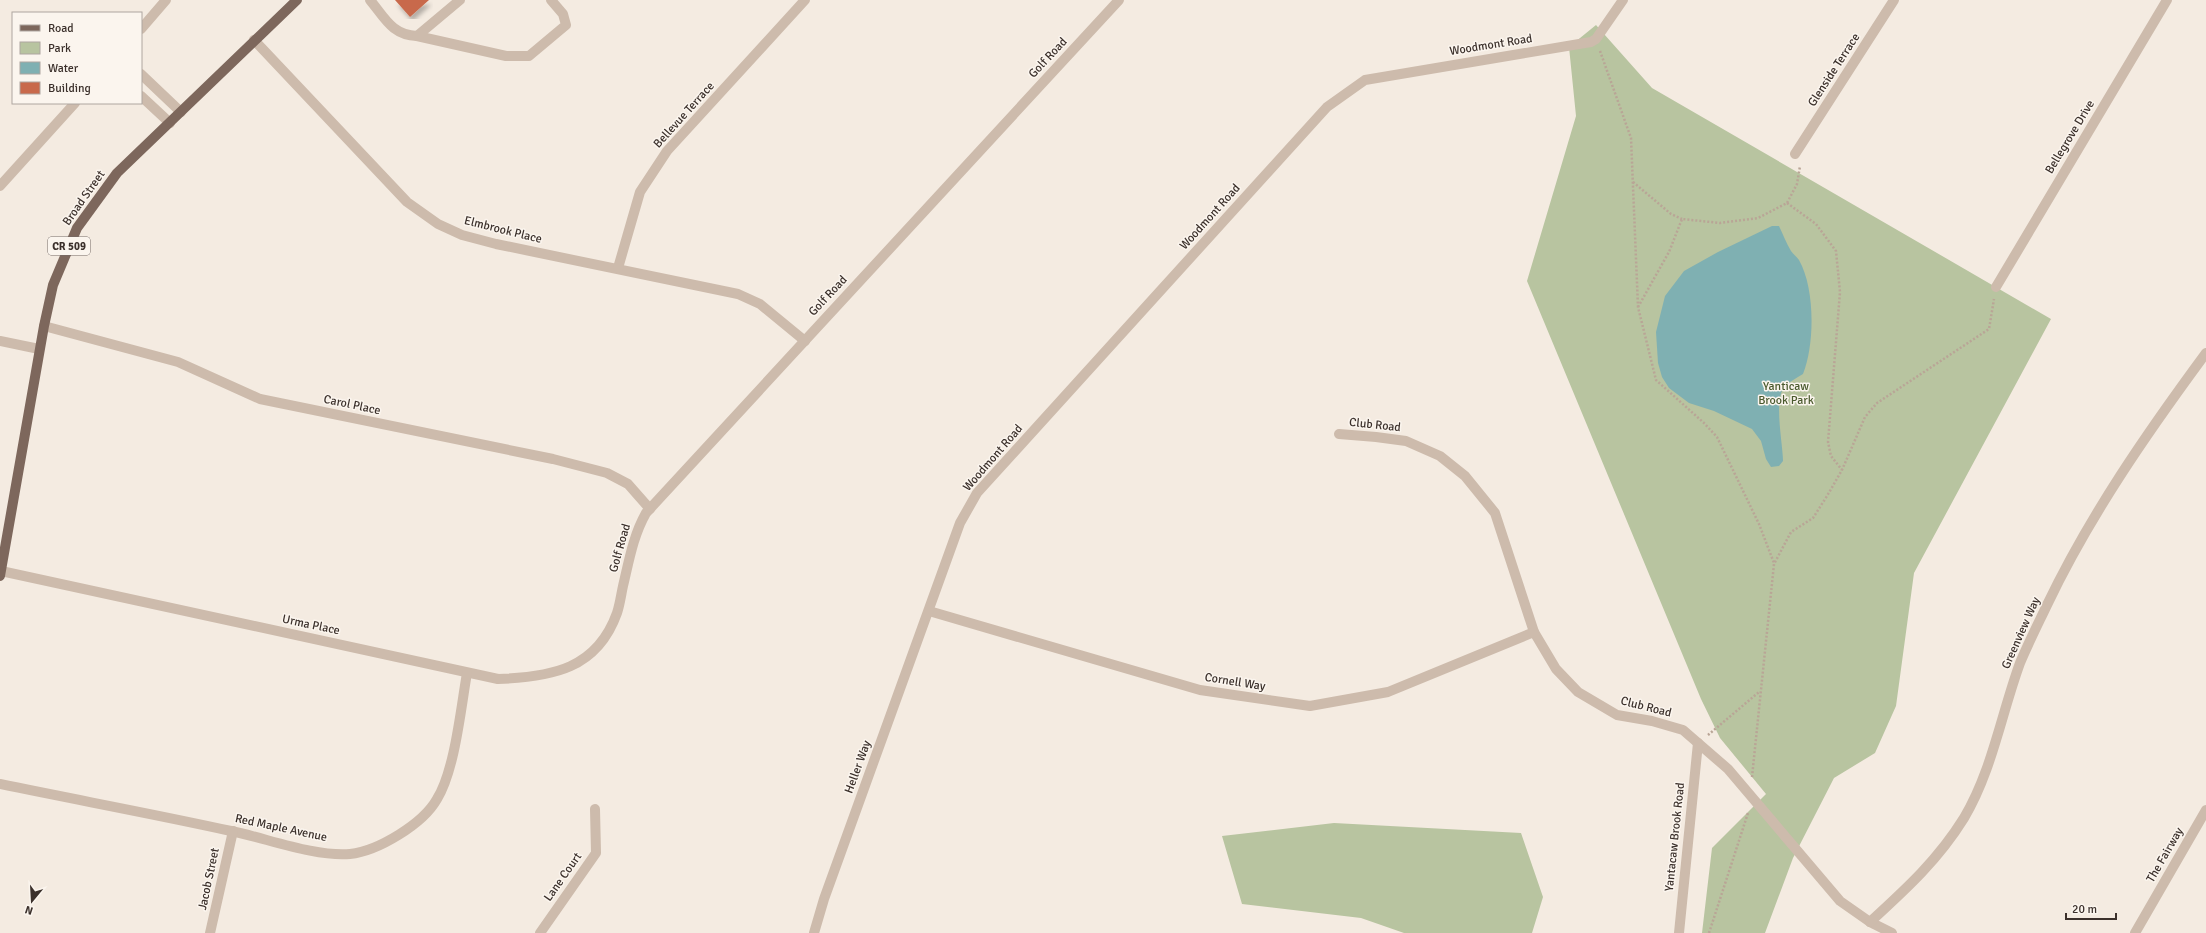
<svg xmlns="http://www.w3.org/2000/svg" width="2206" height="933" viewBox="0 0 2206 933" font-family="Signika,sans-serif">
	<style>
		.green { fill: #b8c4a0 }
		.water { fill: #7fb0b2 }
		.building { fill: #c8694b; filter: url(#shadow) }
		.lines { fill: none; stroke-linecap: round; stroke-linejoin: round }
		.path { stroke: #b9a596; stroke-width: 2.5; stroke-dasharray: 2 2; stroke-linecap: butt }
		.minor { stroke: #cdbbac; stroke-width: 10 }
		.major { stroke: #7d675c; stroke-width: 10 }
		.labels { text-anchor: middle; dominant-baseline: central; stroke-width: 3; stroke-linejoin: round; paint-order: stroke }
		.shield { fill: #fbf5ee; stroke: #756b66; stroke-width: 1 }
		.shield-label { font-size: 11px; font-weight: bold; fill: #3b302b }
		.street-label { font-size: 12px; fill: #3b302b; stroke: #fbf5ee }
		.park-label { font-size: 12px; fill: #4a5a2e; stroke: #fbf5ee }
	</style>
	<defs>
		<filter id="shadow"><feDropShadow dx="2.5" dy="4.5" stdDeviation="2" flood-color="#0004"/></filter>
	</defs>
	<rect width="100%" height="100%" fill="#f4ebe1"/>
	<!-- green -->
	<g class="green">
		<polygon points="1596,25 1652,88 2051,319 1914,573 1896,706 1875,753 1834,778 1793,858 1765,933 1702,933 1712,848 1766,794 1720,738 1701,699 1527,281 1576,116 1569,47"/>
		<polygon points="1334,823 1521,833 1543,897 1532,933 1404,933 1361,918 1242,904 1222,836"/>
	</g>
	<!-- water -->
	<path class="water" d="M1772,226H1779C1783,234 1786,243 1791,251C1793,254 1797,257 1799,260C1815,288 1815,344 1803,374C1797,378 1790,381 1785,386C1773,398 1783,444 1783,461L1779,466L1771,467L1766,459L1761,441L1752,429L1714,411L1689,403L1669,388L1662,377L1658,363L1656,332L1665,296L1684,271L1718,252Z"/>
	<!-- building -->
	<polygon class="building" points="395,0 429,0 410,17"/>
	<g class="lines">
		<!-- path -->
		<g class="path">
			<polyline points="1600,51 1631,138 1638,307 1656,380 1704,423 1717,437 1759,524 1774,563"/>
			<polyline points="1633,182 1671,214 1682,219"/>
			<polyline points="1787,203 1816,224 1836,251 1840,292 1828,442 1831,456 1842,470"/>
			<polyline points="1638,307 1669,252 1682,219 1720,223 1758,218 1787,203 1797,184 1800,166"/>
			<polyline points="1708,735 1759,692"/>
			<polyline points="1752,777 1774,564 1791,532 1813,518 1827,496 1842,470 1865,417 1877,403 1989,329 1994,299"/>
			<polyline points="1709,933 1748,813"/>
		</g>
		<!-- minor -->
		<g class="minor">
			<path d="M370,0C385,18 392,35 417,36L506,56H529L566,25L563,14L551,0"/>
			<polyline points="141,29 166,0"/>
			<polyline points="417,36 460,0"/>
			<polyline points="254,40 407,202 438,224 462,235 496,244 738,294 760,304 805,341"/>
			<polyline points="141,74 181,112"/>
			<polyline points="141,96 170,123"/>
			<polyline points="1795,154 1894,0"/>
			<polyline points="0,186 75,103"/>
			<polyline points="618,268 640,192 667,151 805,0"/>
			<polyline points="1996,287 2167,0"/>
			<polyline points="44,326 178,362 260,399 553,459 607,473 628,484 650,509"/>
			<polyline points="0,341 39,349"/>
			<polyline points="1339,434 1376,437 1406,441 1440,456 1465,476 1495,513 1534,632 1556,669 1578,692 1617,715 1652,721 1683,730 1728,769 1840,901 1870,922 1892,933"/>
			<path d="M1,571L498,679C552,677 597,669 617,613C620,604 621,595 623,586C629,561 633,536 646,513L1119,0"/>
			<polyline points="929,611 1200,690 1310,706 1388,692 1534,632"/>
			<path d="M0,784C77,800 154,814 231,831C266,838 315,857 350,854C378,851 423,824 437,799C455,770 461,707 467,673"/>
			<path d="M1870,922C1906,889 1938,860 1964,818C1992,771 2001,715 2020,663C2028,644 2038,624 2047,605C2090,515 2147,433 2206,353"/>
			<polyline points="210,933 233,831"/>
			<polyline points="540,933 596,853 595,809"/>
			<polyline points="814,933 824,899 960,523 977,493 1327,107 1365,80 1591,42 1596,39 1623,0"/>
			<polyline points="1679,933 1698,743"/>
			<polyline points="2135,933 2206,810"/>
		</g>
		<!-- major -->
		<polyline class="major" points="0,576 44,326 53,285 77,228 117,173 297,0"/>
	</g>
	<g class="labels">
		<!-- shield labels -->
		<rect class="shield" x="48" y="237" width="42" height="18" rx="3"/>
		<g class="shield-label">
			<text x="69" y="246">CR 509</text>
		</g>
		<!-- street labels -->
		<g class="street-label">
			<text transform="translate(1491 45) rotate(-9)">Woodmont Road</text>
			<text transform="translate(1048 58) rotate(-47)">Golf Road</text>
			<text transform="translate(1834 70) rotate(-57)">Glenside Terrace</text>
			<text transform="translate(684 115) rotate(-48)">Bellevue Terrace</text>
			<text transform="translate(2070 137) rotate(-59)">Bellegrove Drive</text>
			<text transform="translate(84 198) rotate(-55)">Broad Street</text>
			<text transform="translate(1210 217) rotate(-48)">Woodmont Road</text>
			<text transform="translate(503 230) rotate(14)">Elmbrook Place</text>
			<text transform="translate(828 296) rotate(-47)">Golf Road</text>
			<text transform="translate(352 405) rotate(12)">Carol Place</text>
			<text transform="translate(1375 425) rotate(6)">Club Road</text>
			<text transform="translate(993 458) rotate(-49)">Woodmont Road</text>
			<text transform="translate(620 548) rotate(-74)">Golf Road</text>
			<text transform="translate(311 625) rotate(12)">Urma Place</text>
			<text transform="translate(2021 633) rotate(-66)">Greenview Way</text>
			<text transform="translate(1235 682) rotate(9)">Cornell Way</text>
			<text transform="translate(1646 707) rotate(14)">Club Road</text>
			<text transform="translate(858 767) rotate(-70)">Heller Way</text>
			<text transform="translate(281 828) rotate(12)">Red Maple Avenue</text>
			<text transform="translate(1675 837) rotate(-84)">Yantacaw Brook Road</text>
			<text transform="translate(2165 855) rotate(-60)">The Fairway</text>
			<text transform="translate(563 877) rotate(-55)">Lane Court</text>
			<text transform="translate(209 879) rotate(-78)">Jacob Street</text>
		</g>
		<!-- park labels -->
		<g class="park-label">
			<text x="1786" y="386">Yanticaw<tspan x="1786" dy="14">Brook Park</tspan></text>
		</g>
	</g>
	<!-- legend -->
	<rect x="12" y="12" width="130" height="92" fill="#fbf5ee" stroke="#aea6a0"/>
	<rect x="20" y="25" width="20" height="6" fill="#7d675c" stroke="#aea6a0"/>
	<text x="48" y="32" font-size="12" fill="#3b302b">Road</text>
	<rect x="20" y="42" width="20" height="12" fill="#b8c4a0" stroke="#aea6a0"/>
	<text x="48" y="52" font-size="12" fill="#3b302b">Park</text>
	<rect x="20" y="62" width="20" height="12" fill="#7fb0b2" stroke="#aea6a0"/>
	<text x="48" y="72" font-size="12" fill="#3b302b">Water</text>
	<rect x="20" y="82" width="20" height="12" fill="#c8694b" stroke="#aea6a0"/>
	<text x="48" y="92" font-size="12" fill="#3b302b">Building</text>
	<!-- north arrow -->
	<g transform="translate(32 901) rotate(198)" stroke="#fbf5ee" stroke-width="3" paint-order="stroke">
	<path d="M0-3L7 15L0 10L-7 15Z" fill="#3b302b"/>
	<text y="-6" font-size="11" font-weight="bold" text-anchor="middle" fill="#3b302b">N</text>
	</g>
	<!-- scale -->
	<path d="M2066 913v6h50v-6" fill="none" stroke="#3b302b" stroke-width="2"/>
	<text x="2072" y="913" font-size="12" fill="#3b302b" stroke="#fbf5ee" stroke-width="3" paint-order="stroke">20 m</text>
</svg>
